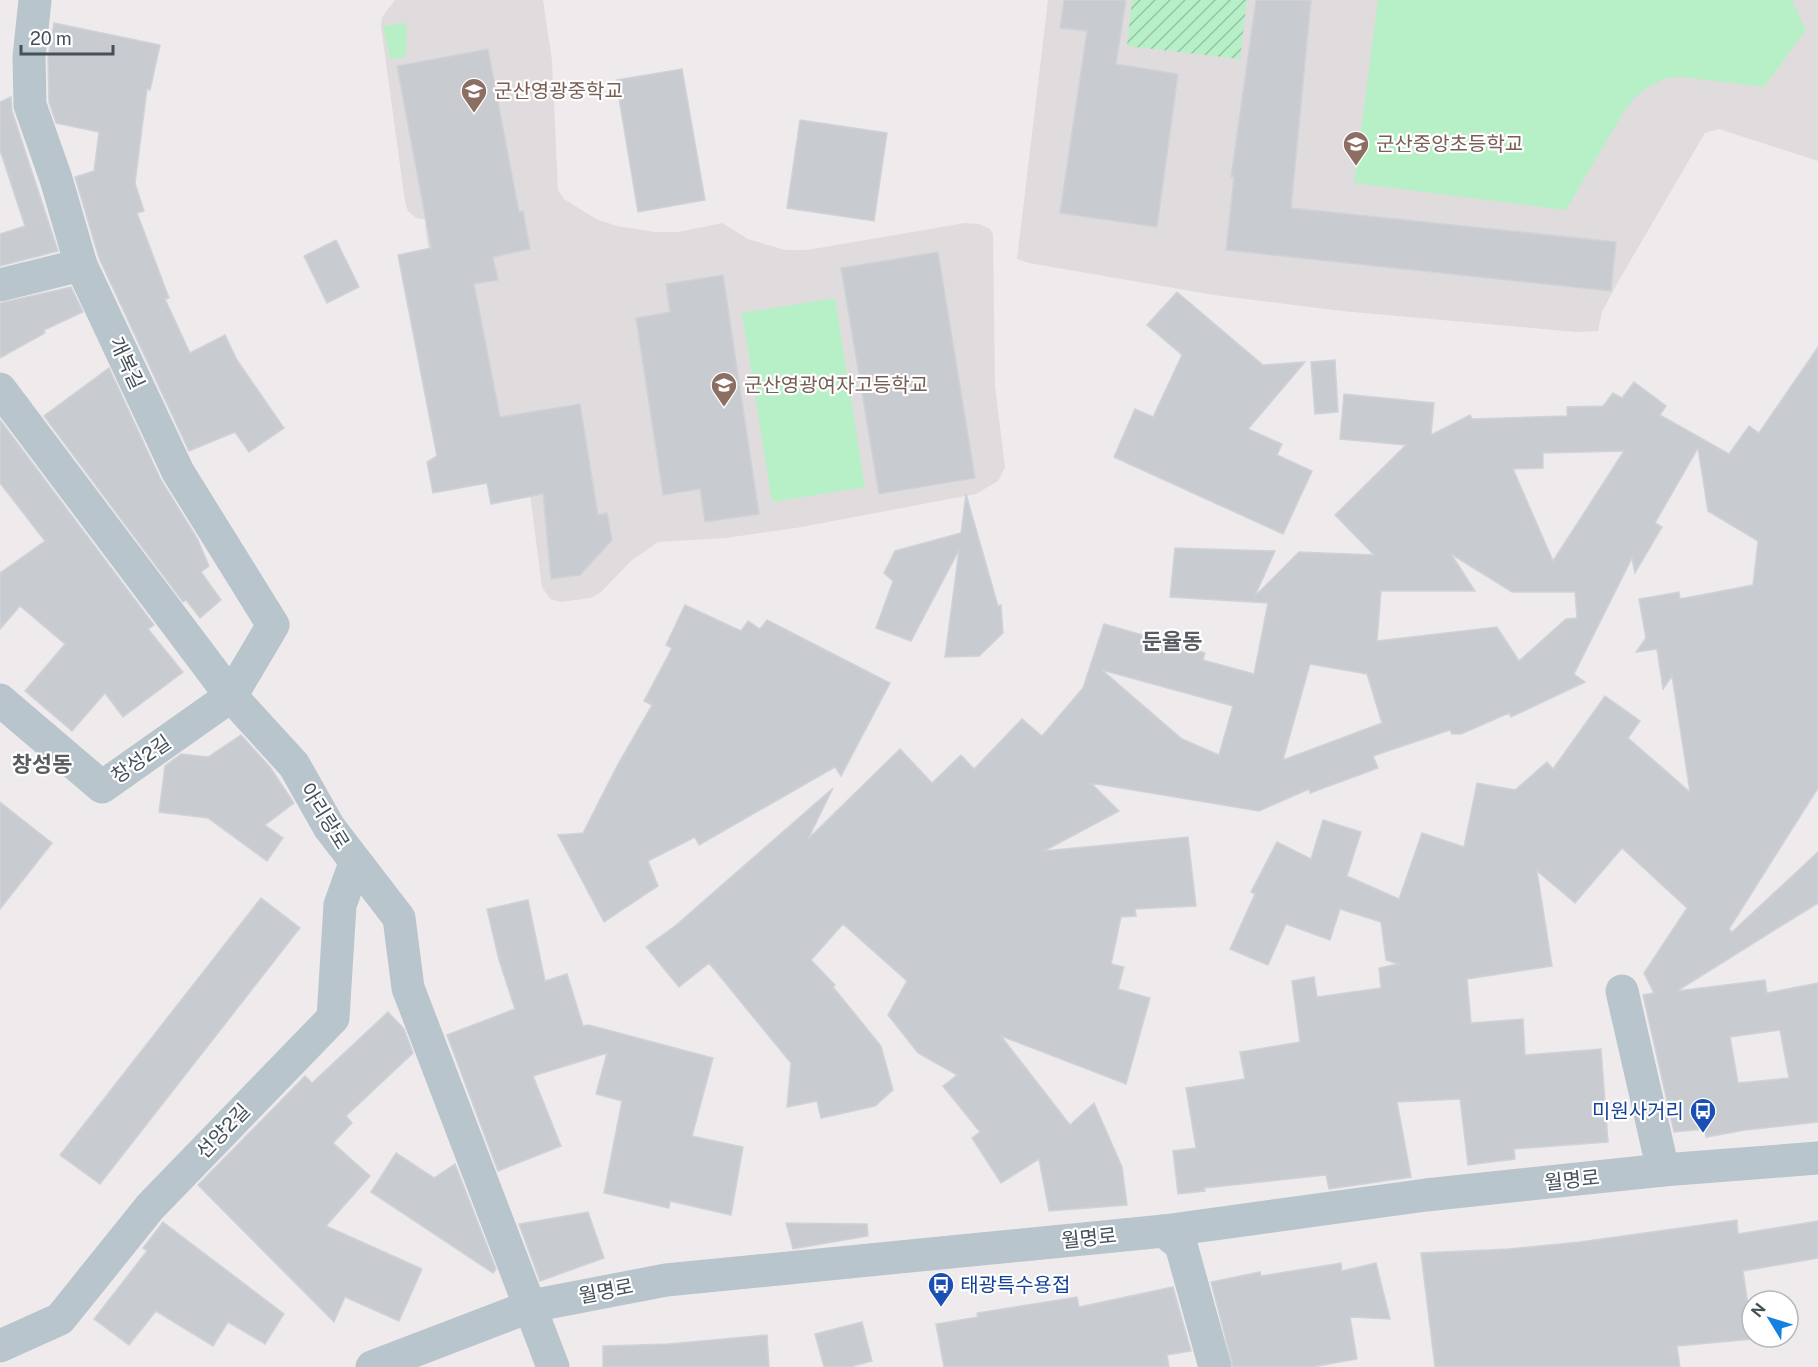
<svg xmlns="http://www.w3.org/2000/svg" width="1818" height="1367" viewBox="0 0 1818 1367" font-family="'Public Sans','Noto Sans KR',sans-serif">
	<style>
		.education { fill: #e0dcde }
		.garden { fill: url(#garden-furrows) }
		.pitch { fill: #b7efc7 }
		.building { fill: #c8ccd1; stroke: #cfd3d8; stroke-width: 1.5; fill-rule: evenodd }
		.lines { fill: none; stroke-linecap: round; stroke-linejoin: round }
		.minor { stroke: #b9c5cc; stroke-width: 33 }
		.tertiary { stroke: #b9c5cc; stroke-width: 33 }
		.labels { text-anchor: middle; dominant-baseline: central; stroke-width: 4.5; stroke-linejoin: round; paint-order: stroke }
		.education-label { font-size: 20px; fill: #785e54; stroke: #fff; text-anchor: start }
		.street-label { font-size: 20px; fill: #445159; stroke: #fff }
		.transit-label { font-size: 20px; fill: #164399; stroke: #fff; text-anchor: end }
		.quarter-label { font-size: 22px; font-weight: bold; fill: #585d61; stroke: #fff }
	</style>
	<defs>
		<pattern id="garden-furrows" width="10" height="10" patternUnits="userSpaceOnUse" patternTransform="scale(1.5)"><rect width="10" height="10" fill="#b7efc7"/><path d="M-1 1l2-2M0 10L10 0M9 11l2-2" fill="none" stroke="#96c4a5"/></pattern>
	</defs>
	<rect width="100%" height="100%" fill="#efebec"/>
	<!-- education -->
	<g class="education">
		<polygon points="395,0 543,0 552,60 558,190 564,199 596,219 617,226 655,232 678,232 722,223 748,239 785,250 807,250 965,223 979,224 990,229 993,234 995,386 1005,467 998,481 976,494 796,528 726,538 658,542 632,560 600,593 590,598 561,602 550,599 542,587 523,440 452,419 425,225 428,220 416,218 408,211 405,202 381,26 382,17"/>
		<polygon points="1048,0 1818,0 1818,161 1719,129 1705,133 1618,282 1602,312 1598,331 1576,332 1342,311 1214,295 1029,263 1017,259"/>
	</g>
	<!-- garden -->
	<polygon class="garden" points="1132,0 1247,0 1240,59 1127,46"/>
	<!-- pitch -->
	<g class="pitch">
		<polygon points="1378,0 1792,0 1806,30 1764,87 1682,77 1667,78 1650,86 1634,98 1623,113 1566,210 1354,183"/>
		<polygon points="407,23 406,57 390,59 383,26"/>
		<polygon points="835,298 865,487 772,502 742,313"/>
	</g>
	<!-- building -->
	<g class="building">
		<polygon points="1064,0 1126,0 1116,64 1178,74 1157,227 1060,213 1087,31 1060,28"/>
		<polygon points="1256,0 1311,0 1291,208 1616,242 1611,291 1226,250 1234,177 1231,177"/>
		<polygon points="54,23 160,45 150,90 147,89 135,183 144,211 137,213 169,298 165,299 190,353 225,335 237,360 284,428 249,452 235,432 189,451 99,258 75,177 94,171 99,132 56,123 49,102 48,58"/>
		<polygon points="488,49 519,212 523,211 530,249 493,257 498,280 474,284 500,417 580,404 598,515 607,513 612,540 580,575 551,579 543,494 491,504 487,483 433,493 427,462 437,456 398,255 431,248 397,66"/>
		<polygon points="682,69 705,200 638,212 616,80"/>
		<polygon points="11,97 12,111 58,251 0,266 0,234 25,226 0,150 0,102"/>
		<polygon points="800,120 887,133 874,221 787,208"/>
		<polygon points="336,240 359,287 327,303 304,256"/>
		<polygon points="938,252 975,478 879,494 841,268"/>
		<polygon points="723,275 759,514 705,522 700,489 663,495 636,318 670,312 666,284"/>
		<polygon points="71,287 83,312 44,330 45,333 0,358 0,303"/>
		<polygon points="1177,292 1263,365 1305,362 1248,429 1282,444 1277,455 1312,471 1283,534 1114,457 1135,409 1153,417 1182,355 1147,325"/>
		<path d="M1818,347V788L1729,929L1732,932L1818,852V903L1677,991L1765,980L1767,993L1818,983V1122L1745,1130L1706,1137L1705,1129L1674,1132L1643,995L1654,993L1644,973L1687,908L1622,848L1575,903L1537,871L1552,966L1467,979L1471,1023L1523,1019L1525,1055L1601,1049L1608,1142L1514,1149L1515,1159L1468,1165L1460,1099L1397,1102L1411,1177L1329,1189L1326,1175L1204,1188L1205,1191L1178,1194L1173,1151L1196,1148L1186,1088L1245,1079L1240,1052L1300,1042L1292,981L1314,977L1317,997L1381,988L1379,968L1398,964L1386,960L1381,922L1340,909L1330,940L1286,924L1268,965L1230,949L1255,894L1251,892L1277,842L1311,859L1323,820L1361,832L1347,876L1399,899L1422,833L1464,847L1477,783L1515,790L1547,762L1553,769L1605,696L1640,721L1628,738L1690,792L1672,676L1663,689L1657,649L1636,652L1646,638L1639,599L1679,592L1680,599L1753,585L1758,541L1708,511L1698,448L1655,523L1662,527L1635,573L1632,558L1574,674L1585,682L1511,717L1509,713L1461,734H1452L1450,730L1373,756L1378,768L1310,793L1309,789L1259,811L1091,783L1119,811L1044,851L1188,837L1196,906L1135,909L1136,916L1121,917L1111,964L1124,967L1118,989L1150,998L1126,1084L1001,1036L1070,1125L1094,1103L1122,1167L1127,1205L1049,1211L1039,1159L1001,1183L972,1138L980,1132L943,1086L957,1075L918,1053L888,1015L907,981L843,924L811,960L835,985L833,987L881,1046L893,1090L875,1106L821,1118L817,1101L787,1107L791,1063L709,963L679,987L646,947L675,926L833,788L808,839L900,749L932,783L961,755L974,769L1022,719L1042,736L1083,688L1104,624L1205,653L1203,660L1254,674L1268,603L1170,597L1175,548L1275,551L1255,596L1299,552L1374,555L1335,515L1406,445L1340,439L1344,394L1434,403L1431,435L1470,415L1472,419L1567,416V407L1603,406L1613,393L1622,398L1634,382L1666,406L1660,415L1729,454L1749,426L1759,433ZM1624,451L1553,561L1513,469L1543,468V453ZM1451,554L1512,592H1575L1577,618L1566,619L1519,661L1497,627L1377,641L1381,591H1475ZM1310,664L1367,674L1382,723L1283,760ZM1102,670L1233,706L1219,755L1182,739ZM1780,1030L1789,1078L1738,1083L1730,1037Z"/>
		<polygon points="1335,360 1338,412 1315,414 1311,362"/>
		<polygon points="109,368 161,480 197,538 209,566 201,572 221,600 200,618 186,600 183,602 44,416"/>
		<polygon points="0,420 154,625 148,629 183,672 123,717 105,693 72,731 25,691 65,644 20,606 0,629 0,573 45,541 0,483"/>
		<polygon points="966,494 998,606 1001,605 1003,633 979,656 945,657 959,550 911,641 876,628 893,581 884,573 895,551 961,533"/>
		<polygon points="685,605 741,631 748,621 760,629 767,620 890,683 841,776 835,767 699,845 695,837 648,861 658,886 604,922 558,835 583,833 617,766 652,705 644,701 672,648 666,645"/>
		<polygon points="241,735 270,767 294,803 265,825 283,838 267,861 208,818 159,812 165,766 181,754 208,757"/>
		<polygon points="0,802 52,843 0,909"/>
		<polygon points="261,898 300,928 100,1184 60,1155"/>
		<polygon points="528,900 545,981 567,974 583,1026 589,1025 713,1058 692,1136 743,1147 731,1215 670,1201 669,1208 604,1193 622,1101 596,1094 607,1053 533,1076 561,1146 498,1171 447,1035 515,1009 499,960 487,909"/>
		<polygon points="388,1012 404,1029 413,1053 346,1116 352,1123 333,1143 370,1176 326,1226 422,1269 399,1321 345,1297 334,1322 198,1185 305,1076 312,1083"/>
		<polygon points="396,1153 434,1178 455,1164 496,1269 493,1273 371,1192"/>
		<polygon points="588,1212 604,1258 540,1281 519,1224"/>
		<polygon points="1737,1220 1738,1234 1818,1221 1818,1258 1743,1271 1753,1339 1677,1346 1680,1367 1435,1367 1421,1253 1509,1249 1580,1242"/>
		<polygon points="163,1222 284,1314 265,1344 228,1322 213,1346 156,1311 129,1345 94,1319 147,1251 143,1248"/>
		<polygon points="786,1223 867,1224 868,1236 793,1249"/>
		<polygon points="1341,1263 1342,1271 1376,1263 1390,1319 1350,1317 1357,1359 1312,1367 1233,1367 1211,1282 1260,1272 1261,1276"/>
		<polygon points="1173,1287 1191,1351 1167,1355 1169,1367 944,1367 936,1324 978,1317 977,1313 1077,1297 1079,1307"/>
		<polygon points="862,1322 872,1361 850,1367 824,1367 815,1334"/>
		<polygon points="767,1335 769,1367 603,1367 603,1346 669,1344"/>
	</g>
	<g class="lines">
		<!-- minor -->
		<g class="minor">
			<polyline points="0,285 81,265"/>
			<polyline points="0,389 231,696 294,765 329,827 399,918 408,988 553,1367"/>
			<polyline points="0,700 102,787 231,696 273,625 178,472 81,265 56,179 30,105 29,57 35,0"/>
			<polyline points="1622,991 1663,1170"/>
			<polyline points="1164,1231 1181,1245 1215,1367"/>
			<polyline points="0,1346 60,1319 150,1207 333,1018 340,905 355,863"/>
		</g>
		<!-- tertiary -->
		<polyline class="tertiary" points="372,1367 531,1306 666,1280 1164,1231 1426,1195 1663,1170 1818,1158"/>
	</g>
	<!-- icons -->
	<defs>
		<g id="school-pin" transform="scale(1.35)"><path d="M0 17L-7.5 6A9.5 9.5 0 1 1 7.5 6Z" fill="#8d6e63" stroke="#fff"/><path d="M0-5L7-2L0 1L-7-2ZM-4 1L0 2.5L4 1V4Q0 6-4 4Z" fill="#fff"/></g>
		<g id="bus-pin" transform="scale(1.35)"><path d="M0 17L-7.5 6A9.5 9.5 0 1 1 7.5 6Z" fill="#1a4fb4" stroke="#fff"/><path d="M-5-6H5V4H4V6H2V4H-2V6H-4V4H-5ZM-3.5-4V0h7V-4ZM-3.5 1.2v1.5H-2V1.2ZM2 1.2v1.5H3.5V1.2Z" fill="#fff"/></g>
	</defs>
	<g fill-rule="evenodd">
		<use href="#school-pin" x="474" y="91"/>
		<use href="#school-pin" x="1356" y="144"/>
		<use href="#school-pin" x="724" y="385"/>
		<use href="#bus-pin" x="1703" y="1111"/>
		<use href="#bus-pin" x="941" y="1285"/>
	</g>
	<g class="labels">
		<!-- education labels -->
		<g class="education-label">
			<text x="494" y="91">군산영광중학교</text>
			<text x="1376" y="144">군산중앙초등학교</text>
			<text x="744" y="385">군산영광여자고등학교</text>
		</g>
		<!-- street labels -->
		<g class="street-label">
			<text transform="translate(127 363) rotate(65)">개복길</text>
			<text transform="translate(141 759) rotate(-35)">창성2길</text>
			<text transform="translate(325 816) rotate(58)">아리랑로</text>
			<text transform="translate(223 1131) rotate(-46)">선양2길</text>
			<text transform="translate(1572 1180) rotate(-6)">월명로</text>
			<text transform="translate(1089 1238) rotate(-6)">월명로</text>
			<text transform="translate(606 1291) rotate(-11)">월명로</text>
		</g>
		<!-- transit labels -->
		<g class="transit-label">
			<text x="1684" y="1111">미원사거리</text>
			<text x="960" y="1285" text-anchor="start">태광특수용접</text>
		</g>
		<!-- quarter labels -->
		<g class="quarter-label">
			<text x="1172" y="641">둔율동</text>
			<text x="42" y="764">창성동</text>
		</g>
	</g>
	<!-- north arrow -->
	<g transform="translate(1770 1319) rotate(308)"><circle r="28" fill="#ffffff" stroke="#b4b9bd" stroke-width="1.5"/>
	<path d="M0-4.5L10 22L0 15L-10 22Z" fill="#1481e0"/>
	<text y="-9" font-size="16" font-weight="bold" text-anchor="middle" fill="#445159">N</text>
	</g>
	<!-- scale -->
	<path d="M21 45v9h92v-9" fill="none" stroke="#445159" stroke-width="3"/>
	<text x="30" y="45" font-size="18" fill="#445159" stroke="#ffffff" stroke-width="4.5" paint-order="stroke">20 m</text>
</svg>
